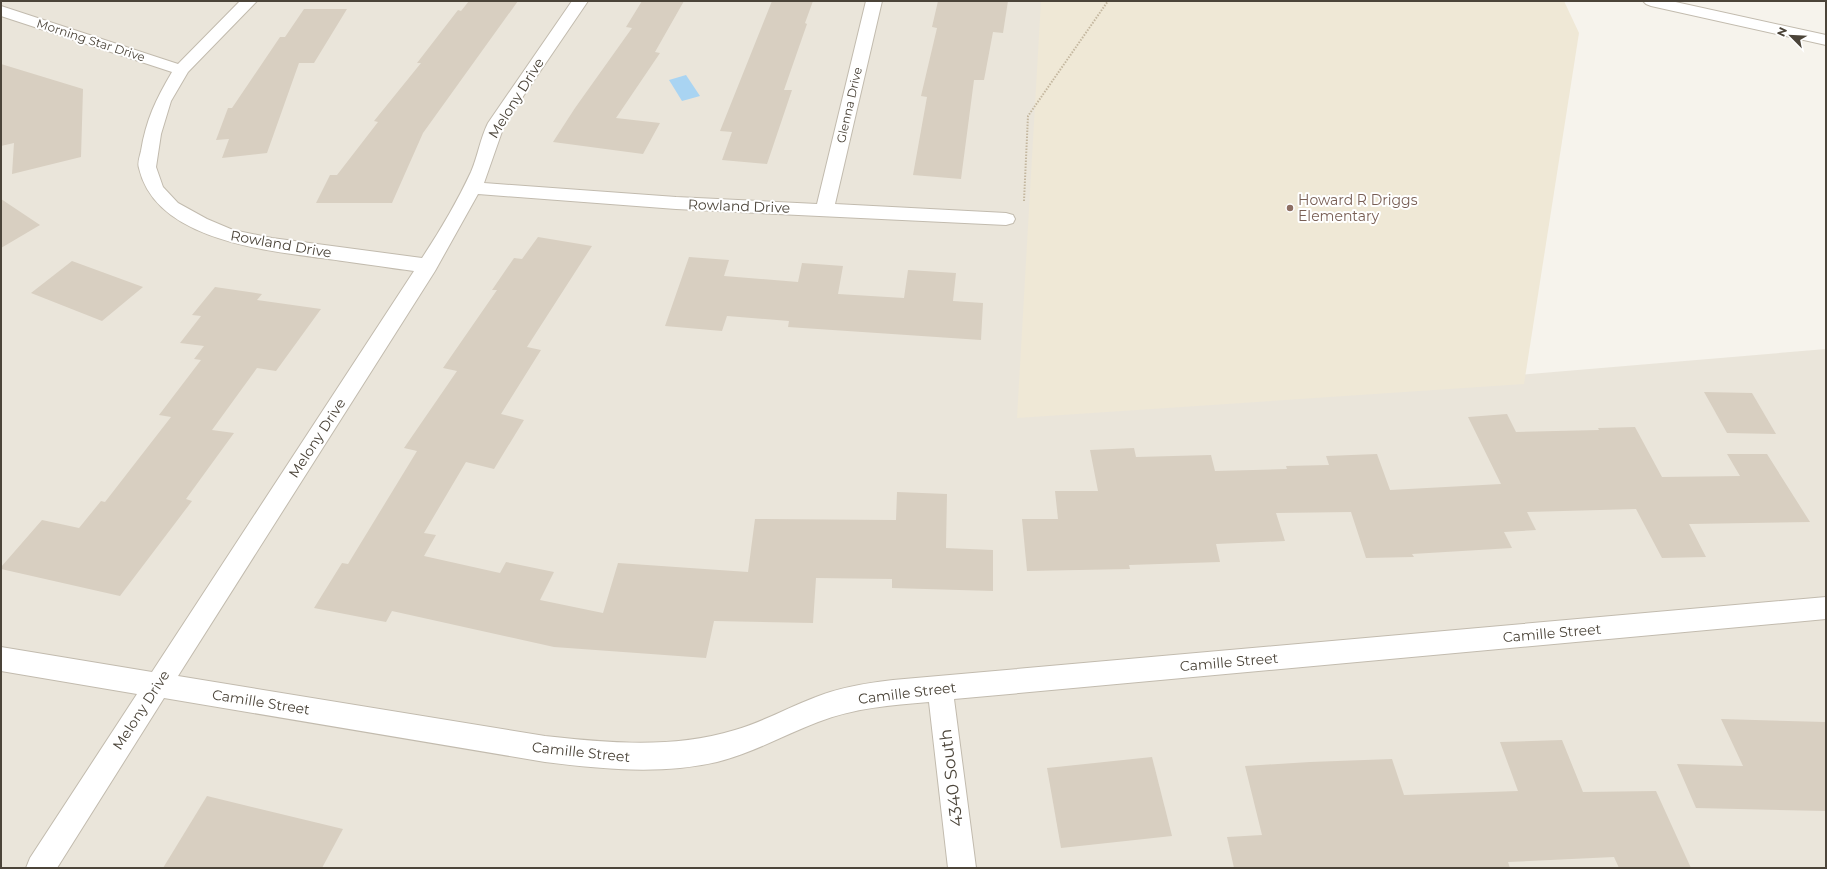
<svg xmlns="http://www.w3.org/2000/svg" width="1827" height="869" viewBox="0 0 1827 869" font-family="Montserrat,sans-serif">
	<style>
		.residential { fill: #eae5da }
		.education { fill: #efe8d6 }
		.water { fill: #a9d4f2 }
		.building { fill: #d8cfc1 }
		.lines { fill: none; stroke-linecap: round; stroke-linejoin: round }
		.minor-casing { stroke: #c2bbae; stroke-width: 2 }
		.path { stroke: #c4b79f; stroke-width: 2; stroke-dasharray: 1.5 1.5; stroke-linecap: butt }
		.minor { fill: #fff; fill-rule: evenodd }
		.education-dot { fill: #8d6e63; stroke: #fff; stroke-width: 1.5 }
		.labels { text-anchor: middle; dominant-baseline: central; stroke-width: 4; stroke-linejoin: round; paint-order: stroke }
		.far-street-label { font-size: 12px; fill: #4b4439; stroke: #fff }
		.street-label { font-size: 14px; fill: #4b4439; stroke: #fff }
		.education-label { font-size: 14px; fill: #785e54; stroke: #fff; text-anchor: start }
		.near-street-label { font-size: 17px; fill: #4b4439; stroke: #fff }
	</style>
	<rect width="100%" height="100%" fill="#f6f3ec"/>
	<!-- residential -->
	<polygon class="residential" points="1,1 1049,1 1022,417 1826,349 1826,868 1,868"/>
	<!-- education -->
	<polygon class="education" points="1041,1 1564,1 1579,33 1524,384 1017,418"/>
	<!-- water -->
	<polygon class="water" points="686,75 700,96 682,101 669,80"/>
	<!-- building -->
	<g class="building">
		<polygon points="469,1 518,1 423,133 392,203 316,203 330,175 337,175 378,122 374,121 421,63 417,63 458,10 461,11"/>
		<polygon points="642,1 684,1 655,52 660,53 616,118 660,123 643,154 553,142 575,108 632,28 626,27"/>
		<polygon points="772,1 813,1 805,23 807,24 784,90 792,90 767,164 722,160 732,132 720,131"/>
		<polygon points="938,1 1008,1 1003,33 993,32 984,80 974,80 961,179 913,175 927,97 921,96 937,28 932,27"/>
		<polygon points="304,9 347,9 314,63 299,63 267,153 222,158 229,139 216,140 228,108 232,108 280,37 285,37"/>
		<polygon points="1,64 83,89 81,157 12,174 14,143 1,146"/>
		<polygon points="1,199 40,225 1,248"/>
		<polygon points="538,237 592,246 527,347 541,350 501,414 524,420 494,469 466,462 424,533 436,535 424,556 500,573 506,562 554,572 540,600 603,613 618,563 748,572 755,519 896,520 897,492 947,494 946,548 993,550 993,591 892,588 892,579 816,578 813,623 714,621 706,658 554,647 392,611 386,622 314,608 342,563 348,564 417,451 404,448 457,371 443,368 497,290 492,290 514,258 522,259"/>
		<polygon points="689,257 729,260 724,276 798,282 802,263 843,266 838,294 904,298 908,270 956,273 953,301 983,303 981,340 788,327 789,321 727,316 722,331 665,326"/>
		<polygon points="72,261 143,287 102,321 31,293"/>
		<polygon points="215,287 262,294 257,300 321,309 276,371 257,368 212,430 234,433 186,499 192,501 120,596 1,569 1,567 42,520 79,528 101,501 105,502 171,417 159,415 201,360 194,359 204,346 180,343 201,316 192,315"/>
		<polygon points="1704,392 1752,393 1776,434 1727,433"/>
		<polygon points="1507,414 1516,432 1599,430 1598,428 1635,427 1662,477 1740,476 1727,454 1767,454 1810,522 1689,524 1706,557 1662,558 1636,509 1527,512 1536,530 1504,532 1512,548 1412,554 1414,557 1366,558 1351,512 1276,513 1285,541 1216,544 1220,562 1129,565 1130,569 1027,571 1022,519 1058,519 1055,491 1098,491 1090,450 1134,448 1136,457 1211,455 1215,471 1287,469 1286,466 1329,465 1326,456 1377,454 1390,490 1501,484 1468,417"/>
		<polygon points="1721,719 1826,722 1826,811 1696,808 1677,764 1743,766"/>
		<polygon points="1562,740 1583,792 1656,791 1691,868 1619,868 1614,857 1508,862 1510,868 1234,868 1227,837 1262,835 1245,766 1310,762 1392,759 1404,795 1518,791 1500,742"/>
		<polygon points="1152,757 1172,836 1061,848 1047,768"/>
		<polygon points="207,796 343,829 322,868 163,868"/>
	</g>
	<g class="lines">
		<!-- minor casing -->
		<g class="minor-casing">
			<g id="minor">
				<path d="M240,1H257L188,72L171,101L161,134L156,167L163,187L178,203L207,219L233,230L272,238L422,258C440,231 457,202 471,172C478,156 480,139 488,123L572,1H588L505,123L484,183L676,197L817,204L866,1H882L835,204L1006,213L1013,215L1015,219L1013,223L1006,225L676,209L478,194L435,271L178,676L545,736C609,743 673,749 735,730C763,722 789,707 816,697C841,687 867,683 893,680L1826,597V619L954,699L976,868H948L929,702C891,705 854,708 818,722C784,735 753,753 717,762C660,775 602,769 545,762L164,698L57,868H26L30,858L137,694L1,671V647L152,672L414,271C383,267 352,262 321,258C262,250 155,239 139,168C137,163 140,156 141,151C146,120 156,99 172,72L1,16V6L178,64Z"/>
				<polygon points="1643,1 1671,1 1826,35 1826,45 1651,6 1646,4"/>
			</g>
		</g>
		<!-- path -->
		<polyline class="path" points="1024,201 1028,116 1108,1"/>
		<!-- minor -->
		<use href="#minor" class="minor"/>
	</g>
	<!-- markers -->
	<circle class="education-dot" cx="1290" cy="208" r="4"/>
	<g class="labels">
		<!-- far-street labels -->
		<g class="far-street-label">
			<text transform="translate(91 40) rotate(18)">Morning Star Drive</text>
			<text transform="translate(849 105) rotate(-77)">Glenna Drive</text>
		</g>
		<!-- street labels -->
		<g class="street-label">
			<text transform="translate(516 98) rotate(-58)">Melony Drive</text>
			<text transform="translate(739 206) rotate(2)">Rowland Drive</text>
			<text transform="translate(281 244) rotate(10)">Rowland Drive</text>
			<text transform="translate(317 438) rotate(-57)">Melony Drive</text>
			<text transform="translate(1552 633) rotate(-5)">Camille Street</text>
			<text transform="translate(1229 662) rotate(-5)">Camille Street</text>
			<text transform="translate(907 693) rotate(-7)">Camille Street</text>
			<text transform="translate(261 702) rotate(9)">Camille Street</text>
			<text transform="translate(141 710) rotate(-57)">Melony Drive</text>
			<text transform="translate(581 752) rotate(6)">Camille Street</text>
		</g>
		<!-- education labels -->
		<g class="education-label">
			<text x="1298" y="200">Howard R Driggs<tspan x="1298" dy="16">Elementary</tspan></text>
		</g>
		<!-- near-street labels -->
		<g class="near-street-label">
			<text transform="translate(951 778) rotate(-97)">4340 South</text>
		</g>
	</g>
	<!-- border -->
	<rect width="1827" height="869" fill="none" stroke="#4b4439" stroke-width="4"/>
	<!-- north arrow -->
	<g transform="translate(1791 36) rotate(294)" stroke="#ffffff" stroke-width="3" paint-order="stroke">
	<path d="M0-3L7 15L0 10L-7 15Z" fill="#4b4439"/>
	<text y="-6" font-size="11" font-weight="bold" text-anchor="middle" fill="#4b4439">N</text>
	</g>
</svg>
